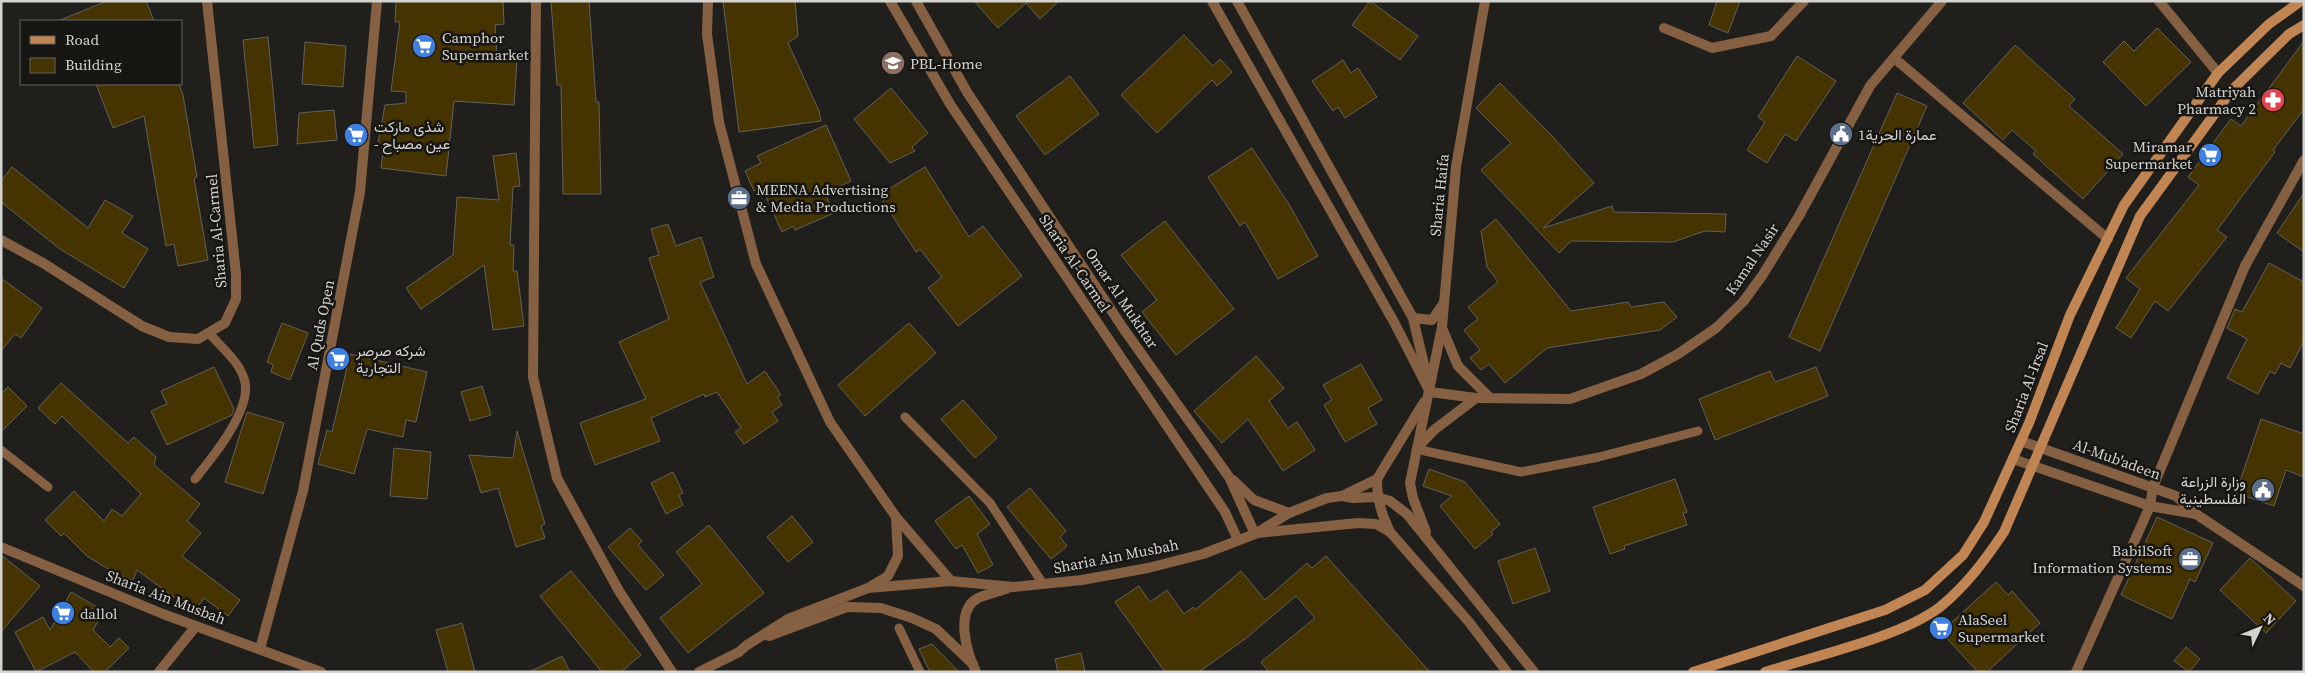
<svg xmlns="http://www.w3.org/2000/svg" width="2305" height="673" viewBox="0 0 2305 673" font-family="'Source Serif 4',Vazirmatn,serif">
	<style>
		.building { fill: #453300; stroke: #62615d }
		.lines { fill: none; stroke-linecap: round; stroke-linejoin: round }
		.service { stroke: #856042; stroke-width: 9 }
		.minor { stroke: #856042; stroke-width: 10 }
		.secondary { stroke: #c08552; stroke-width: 10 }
		.labels { text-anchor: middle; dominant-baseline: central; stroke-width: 5; stroke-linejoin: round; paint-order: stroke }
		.poi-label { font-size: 15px; fill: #d3d3d0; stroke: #171613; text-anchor: start }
		.street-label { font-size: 15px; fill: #d3d3d0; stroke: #171613 }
	</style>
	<rect width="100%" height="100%" fill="#211f1c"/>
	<!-- building -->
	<g class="building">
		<polygon points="107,1 146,1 154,21 58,21"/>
		<polygon points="396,1 503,1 504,24 495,25 497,57 517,59 514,105 454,101 446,176 381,168 384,144 378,143 385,105 406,103 406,92 391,91 400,22 395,22"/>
		<polygon points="551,1 589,1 596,102 599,102 601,194 563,194 561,85 557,85"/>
		<polygon points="723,1 795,1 798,36 788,43 819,111 821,121 739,132"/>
		<polygon points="974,1 1059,1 1040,19 1026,3 998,28"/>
		<polygon points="1370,1 1418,36 1400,60 1352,25"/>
		<polygon points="1717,1 1740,1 1728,33 1709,25"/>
		<polygon points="2157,28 2191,62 2146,106 2103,62 2124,41 2134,51"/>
		<polygon points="1184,35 1213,66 1220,59 1232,72 1217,86 1212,80 1157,133 1121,95"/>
		<polygon points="268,37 278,145 254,148 243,40"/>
		<polygon points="2304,41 2304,109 2273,150 2275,152 2217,230 2227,237 2168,311 2155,301 2131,338 2116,328 2140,289 2126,278 2199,185 2188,177 2231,119 2241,126"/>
		<polygon points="305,42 346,46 343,87 302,84"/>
		<polygon points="2015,45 2075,99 2069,106 2123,154 2083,199 2033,154 2036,151 2012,130 2003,140 1963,103"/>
		<polygon points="1797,56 1836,81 1796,141 1785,134 1767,163 1747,150 1765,122 1758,117"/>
		<polygon points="1343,60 1351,73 1358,68 1377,97 1345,118 1338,107 1333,111 1312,81"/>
		<polygon points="1070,76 1099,114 1045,155 1016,116"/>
		<polygon points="1500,83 1552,136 1594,183 1543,228 1612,206 1614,212 1726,214 1725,232 1705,231 1673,242 1571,241 1559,253 1481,170 1511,143 1476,108"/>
		<polygon points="96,84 179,84 183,95 197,177 194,178 208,260 178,266 174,244 166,246 144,116 113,128"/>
		<polygon points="891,88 928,133 912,147 915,151 890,163 854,119"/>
		<polygon points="1897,93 1927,106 1820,351 1789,337"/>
		<polygon points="334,110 337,140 297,144 299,113"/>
		<polygon points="826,125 851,181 825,193 834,213 795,230 793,226 782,232 762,188 754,191 745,171 761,163 757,156"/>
		<polygon points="1252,148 1290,206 1318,256 1278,279 1245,222 1240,226 1208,177"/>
		<polygon points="516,153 520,186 513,187 510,245 514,245 513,271 517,271 524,326 493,330 484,265 421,309 406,288 453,255 457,197 499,200 493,156"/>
		<polygon points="12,167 88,228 105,200 133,216 122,233 148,249 124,288 60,249 1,202 1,181"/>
		<polygon points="925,167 969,237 983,226 1022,276 958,326 928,288 942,277 920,249 916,252 879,195"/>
		<polygon points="2304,193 2304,252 2277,233"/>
		<polygon points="1496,219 1571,311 1628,302 1631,307 1664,302 1677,317 1660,330 1547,348 1505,383 1489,364 1481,370 1470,358 1480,350 1464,330 1478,319 1468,307 1498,282 1487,267 1481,231"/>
		<polygon points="1165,221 1234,309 1176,355 1142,312 1157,300 1121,255"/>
		<polygon points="668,224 676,246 701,237 714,277 700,282 747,384 765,371 781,395 777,397 782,405 772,412 778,421 744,444 735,432 741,428 717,392 705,397 704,394 651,418 660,441 595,465 580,423 646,399 619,342 669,319 649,258 659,255 651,229"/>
		<polygon points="2269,263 2304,282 2304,341 2290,368 2281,363 2275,374 2270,371 2258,394 2227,378 2247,339 2227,328 2235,309 2242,312"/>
		<polygon points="1,278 42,308 21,338 15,334 1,351"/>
		<polygon points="282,323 308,333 290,380 271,372 273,365 267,362"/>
		<polygon points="909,323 936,353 865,416 838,385"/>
		<polygon points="350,354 427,372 416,422 406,420 403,437 367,429 354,474 318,464 327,430 332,432"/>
		<polygon points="1256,356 1284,388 1269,401 1288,428 1297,422 1315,450 1283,471 1248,419 1222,443 1194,411"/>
		<polygon points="1361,364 1382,400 1368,408 1377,424 1345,442 1324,405 1332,400 1323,385"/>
		<polygon points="214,367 234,409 232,415 167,445 151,411 167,404 161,391"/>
		<polygon points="1816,367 1828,396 1715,440 1699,399 1770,371 1775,382"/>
		<polygon points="61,383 128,443 134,437 156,457 154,465 200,504 187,521 201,533 182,556 240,600 228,616 204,598 194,612 137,570 133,580 118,575 87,556 64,533 61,536 45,520 74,491 104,521 112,509 122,516 141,494 62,416 55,424 38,408"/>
		<polygon points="482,386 491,415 470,421 461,392"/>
		<polygon points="8,387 27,406 1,432 1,394"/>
		<polygon points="963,400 997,438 975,458 941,419"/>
		<polygon points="247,412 284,423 263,494 225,482"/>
		<polygon points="2261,419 2304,434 2304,477 2286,470 2274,506 2236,493"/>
		<polygon points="517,431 545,524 541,526 545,538 516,547 498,488 481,493 469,455 513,458"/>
		<polygon points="394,448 431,452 427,499 390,496"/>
		<polygon points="1429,469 1465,482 1500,524 1491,532 1493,534 1475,549 1440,506 1452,496 1423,486"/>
		<polygon points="673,472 683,493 679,495 683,505 666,514 651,483"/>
		<polygon points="1675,479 1687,512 1683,513 1687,525 1624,546 1625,549 1610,554 1593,507"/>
		<polygon points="1030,488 1066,531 1060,537 1067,546 1051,559 1007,507"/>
		<polygon points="969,496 990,524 977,534 993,565 978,573 962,545 956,549 935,521"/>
		<polygon points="792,516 813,542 788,562 767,537"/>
		<polygon points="2157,517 2213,543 2195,582 2190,579 2172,619 2121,595"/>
		<polygon points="709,525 764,593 688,653 660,618 702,584 676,552"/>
		<polygon points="630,528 642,541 638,545 664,575 646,590 608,547"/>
		<polygon points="1535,548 1550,591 1513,604 1498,561"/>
		<polygon points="1,555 40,586 1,632"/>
		<polygon points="1326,556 1430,672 1269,672 1261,662 1315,618 1296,596 1245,639 1199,672 1165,672 1115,602 1139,586 1150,602 1167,590 1184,614 1193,607 1195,610 1241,571 1265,600 1307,563 1312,568"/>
		<polygon points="2250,558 2296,601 2266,633 2220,590"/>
		<polygon points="571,571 641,655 621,672 602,672 540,596"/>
		<polygon points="1996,582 2008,595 2012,591 2040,623 1987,672 1978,672 1941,632"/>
		<polygon points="71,592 104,611 93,630 110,647 119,638 129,648 105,672 94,672 75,652 36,672 15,632 43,617 50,630"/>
		<polygon points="462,623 475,672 448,672 436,630"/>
		<polygon points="932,644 959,672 930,672 919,649"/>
		<polygon points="2186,647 2200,659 2189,672 2174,661"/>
		<polygon points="1081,653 1085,672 1058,672 1055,659"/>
		<polygon points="562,656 570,672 529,672"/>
	</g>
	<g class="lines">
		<!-- service -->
		<g class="service">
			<polyline points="905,417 990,503 1043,584"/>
			<polyline points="1416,449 1521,472 1599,457 1698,431"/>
			<polyline points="1,450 48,487"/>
			<path d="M195,479C212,458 251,411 245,382C241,363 221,347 209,333"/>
			<polyline points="899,628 920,672"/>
		</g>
		<!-- minor -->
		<g class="minor">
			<polyline points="536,1 533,377 557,478 619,591 672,672"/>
			<polyline points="708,1 707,34 719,122 756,264 830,422 896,517 951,581"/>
			<polyline points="890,1 950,104 1225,512 1238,540"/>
			<polyline points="916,1 967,92 1123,328 1229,477 1255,534"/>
			<polyline points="1212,1 1394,322 1430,392"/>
			<polyline points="1237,1 1413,318 1427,377"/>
			<polyline points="2159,1 2218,73"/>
			<polyline points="1664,28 1712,48 1771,36 1804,1"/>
			<polyline points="1894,58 2108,239"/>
			<polyline points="1,240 43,263 142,326 169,337 198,339 225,323 236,299 236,274 207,1"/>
			<polyline points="1413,318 1432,320 1443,304"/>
			<polyline points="1442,328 1458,366 1490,398"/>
			<polyline points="1430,392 1476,398 1570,399 1641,374 1678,354 1716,328 1743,302 1762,276 1799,216 1870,86 1942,1"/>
			<polyline points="2021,441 2176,496 2196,514 2304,586"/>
			<polyline points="1417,448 1434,430 1476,398"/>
			<polyline points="2013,459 2150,506 2196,514"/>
			<path d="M1377,479C1377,499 1381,513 1390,532"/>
			<polyline points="1233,480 1254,500 1289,513"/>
			<polyline points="1342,496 1377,479 1424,402"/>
			<polyline points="1426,532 1413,498 1410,483 1442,327 1456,167 1485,1"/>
			<polyline points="1258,533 1358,523 1376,524 1390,532 1469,622 1507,672"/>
			<polyline points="1,547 163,614 321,672"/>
			<polyline points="871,586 888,576 898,556 896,517"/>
			<polyline points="769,636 847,607 881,608 912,618 936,629 973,664"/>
			<polyline points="260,649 303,491 360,192 377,1"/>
			<polyline points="159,672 196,626"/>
			<polyline points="699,672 739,652 747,645 788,619 868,588 951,581 1013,587 1082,580 1148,568 1203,554 1255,534 1289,513 1327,498 1342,496 1353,498 1377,497 1390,501 1407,514 1534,672"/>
			<path d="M976,672C967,653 954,611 978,598C987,594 999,592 1008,588"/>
			<polyline points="2076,672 2150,506 2153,487 2245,266 2304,160"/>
		</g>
		<!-- secondary -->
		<g class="secondary">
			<polyline points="1693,672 1885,610 1925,590 1963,555 1984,522 2029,423 2070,315 2124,205 2218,73 2269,24 2301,1"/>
			<path d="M1765,672C1814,656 1901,637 1940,607C1967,585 1985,560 2004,532L2140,216L2232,90L2289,34L2304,25"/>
		</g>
	</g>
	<!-- icons -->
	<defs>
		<g id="supermarket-disc" transform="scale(1.25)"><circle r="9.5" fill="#3f7fe0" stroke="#171613"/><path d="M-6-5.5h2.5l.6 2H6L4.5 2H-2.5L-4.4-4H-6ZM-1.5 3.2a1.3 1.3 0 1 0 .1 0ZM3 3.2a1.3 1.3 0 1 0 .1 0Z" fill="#fff"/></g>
		<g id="school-disc" transform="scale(1.25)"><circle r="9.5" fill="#8d6e63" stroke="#171613"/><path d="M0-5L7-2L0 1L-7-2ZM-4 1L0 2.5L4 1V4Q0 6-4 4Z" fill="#fff"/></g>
		<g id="pharmacy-disc" transform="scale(1.25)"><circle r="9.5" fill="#e0444e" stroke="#171613"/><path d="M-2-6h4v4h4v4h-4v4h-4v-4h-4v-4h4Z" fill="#fff"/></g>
		<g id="civic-disc" transform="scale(1.25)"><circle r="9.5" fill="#5c6f8a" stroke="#171613"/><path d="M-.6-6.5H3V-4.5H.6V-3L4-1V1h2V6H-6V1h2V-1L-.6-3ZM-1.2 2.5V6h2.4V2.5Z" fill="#fff"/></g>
		<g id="office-disc" transform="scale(1.25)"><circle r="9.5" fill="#5c6f8a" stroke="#171613"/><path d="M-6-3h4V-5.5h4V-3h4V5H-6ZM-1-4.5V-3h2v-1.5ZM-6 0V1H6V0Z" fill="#fff"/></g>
	</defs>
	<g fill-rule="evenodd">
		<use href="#supermarket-disc" x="424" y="46"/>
		<use href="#school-disc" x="893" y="63"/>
		<use href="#pharmacy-disc" x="2273" y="100"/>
		<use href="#civic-disc" x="1841" y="134"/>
		<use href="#supermarket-disc" x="356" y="135"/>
		<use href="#supermarket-disc" x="2210" y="155"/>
		<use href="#office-disc" x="739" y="198"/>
		<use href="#supermarket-disc" x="338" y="359"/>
		<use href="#civic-disc" x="2263" y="490"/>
		<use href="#office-disc" x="2190" y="559"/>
		<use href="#supermarket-disc" x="63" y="613"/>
		<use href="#supermarket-disc" x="1941" y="628"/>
	</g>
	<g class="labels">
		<!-- poi labels -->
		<g class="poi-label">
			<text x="442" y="37">Camphor<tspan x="442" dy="17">Supermarket</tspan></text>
			<text x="910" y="63">PBL-Home</text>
			<text x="2256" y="91" text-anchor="end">Matriyah<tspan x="2256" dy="17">Pharmacy 2</tspan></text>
			<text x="374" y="126">شذى ماركت<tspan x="374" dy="17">- عين مصباح</tspan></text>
			<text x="1858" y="134">عمارة الحرية1</text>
			<text x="2192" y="146" text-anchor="end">Miramar<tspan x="2192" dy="17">Supermarket</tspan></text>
			<text x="756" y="189">MEENA Advertising<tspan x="756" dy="17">&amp; Media Productions</tspan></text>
			<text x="356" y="350">شركه صرصر<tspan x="356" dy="17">التجارية</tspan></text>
			<text x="2246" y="481" text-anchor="end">وزارة الزراعة<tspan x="2246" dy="17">الفلسطينية</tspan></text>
			<text x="2172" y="550" text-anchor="end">BabilSoft<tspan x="2172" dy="17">Information Systems</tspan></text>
			<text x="80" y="613">dallol</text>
			<text x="1958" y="619">AlaSeel<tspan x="1958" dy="17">Supermarket</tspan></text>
		</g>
		<!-- street labels -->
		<g class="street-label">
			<text transform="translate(1439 195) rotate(-84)">Sharia Haifa</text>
			<text transform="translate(216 231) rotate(-95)">Sharia Al-Carmel</text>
			<text transform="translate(1752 259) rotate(-56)">Kamal Nasir</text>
			<text transform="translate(1075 263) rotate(56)">Sharia Al-Carmel</text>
			<text transform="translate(1122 298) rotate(56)">Omar Al Mukhtar</text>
			<text transform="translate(320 325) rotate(-79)">Al Quds Open</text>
			<text transform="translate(2026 387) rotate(-69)">Sharia Al-Irsal</text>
			<text transform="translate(2117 459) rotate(20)">Al-Mub'adeen</text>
			<text transform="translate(1116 556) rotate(-11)">Sharia Ain Musbah</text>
			<text transform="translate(166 597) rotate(21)">Sharia Ain Musbah</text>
		</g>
	</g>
	<!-- border -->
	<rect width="2305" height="673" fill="none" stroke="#d3d3d0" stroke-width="5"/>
	<!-- legend -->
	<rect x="20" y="20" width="162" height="65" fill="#171613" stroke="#62625f"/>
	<rect x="30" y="36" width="25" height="8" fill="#c08552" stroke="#62625f"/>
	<text x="65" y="45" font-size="15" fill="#d3d3d0">Road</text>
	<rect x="30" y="58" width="25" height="15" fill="#453300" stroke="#62625f"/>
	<text x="65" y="70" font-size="15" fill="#d3d3d0">Building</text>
	<!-- north arrow -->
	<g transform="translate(2260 628) rotate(47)" stroke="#171613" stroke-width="4" paint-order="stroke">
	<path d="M0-4L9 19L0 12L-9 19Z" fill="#d3d3d0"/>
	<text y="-8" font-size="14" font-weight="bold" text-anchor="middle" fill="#d3d3d0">N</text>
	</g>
</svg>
